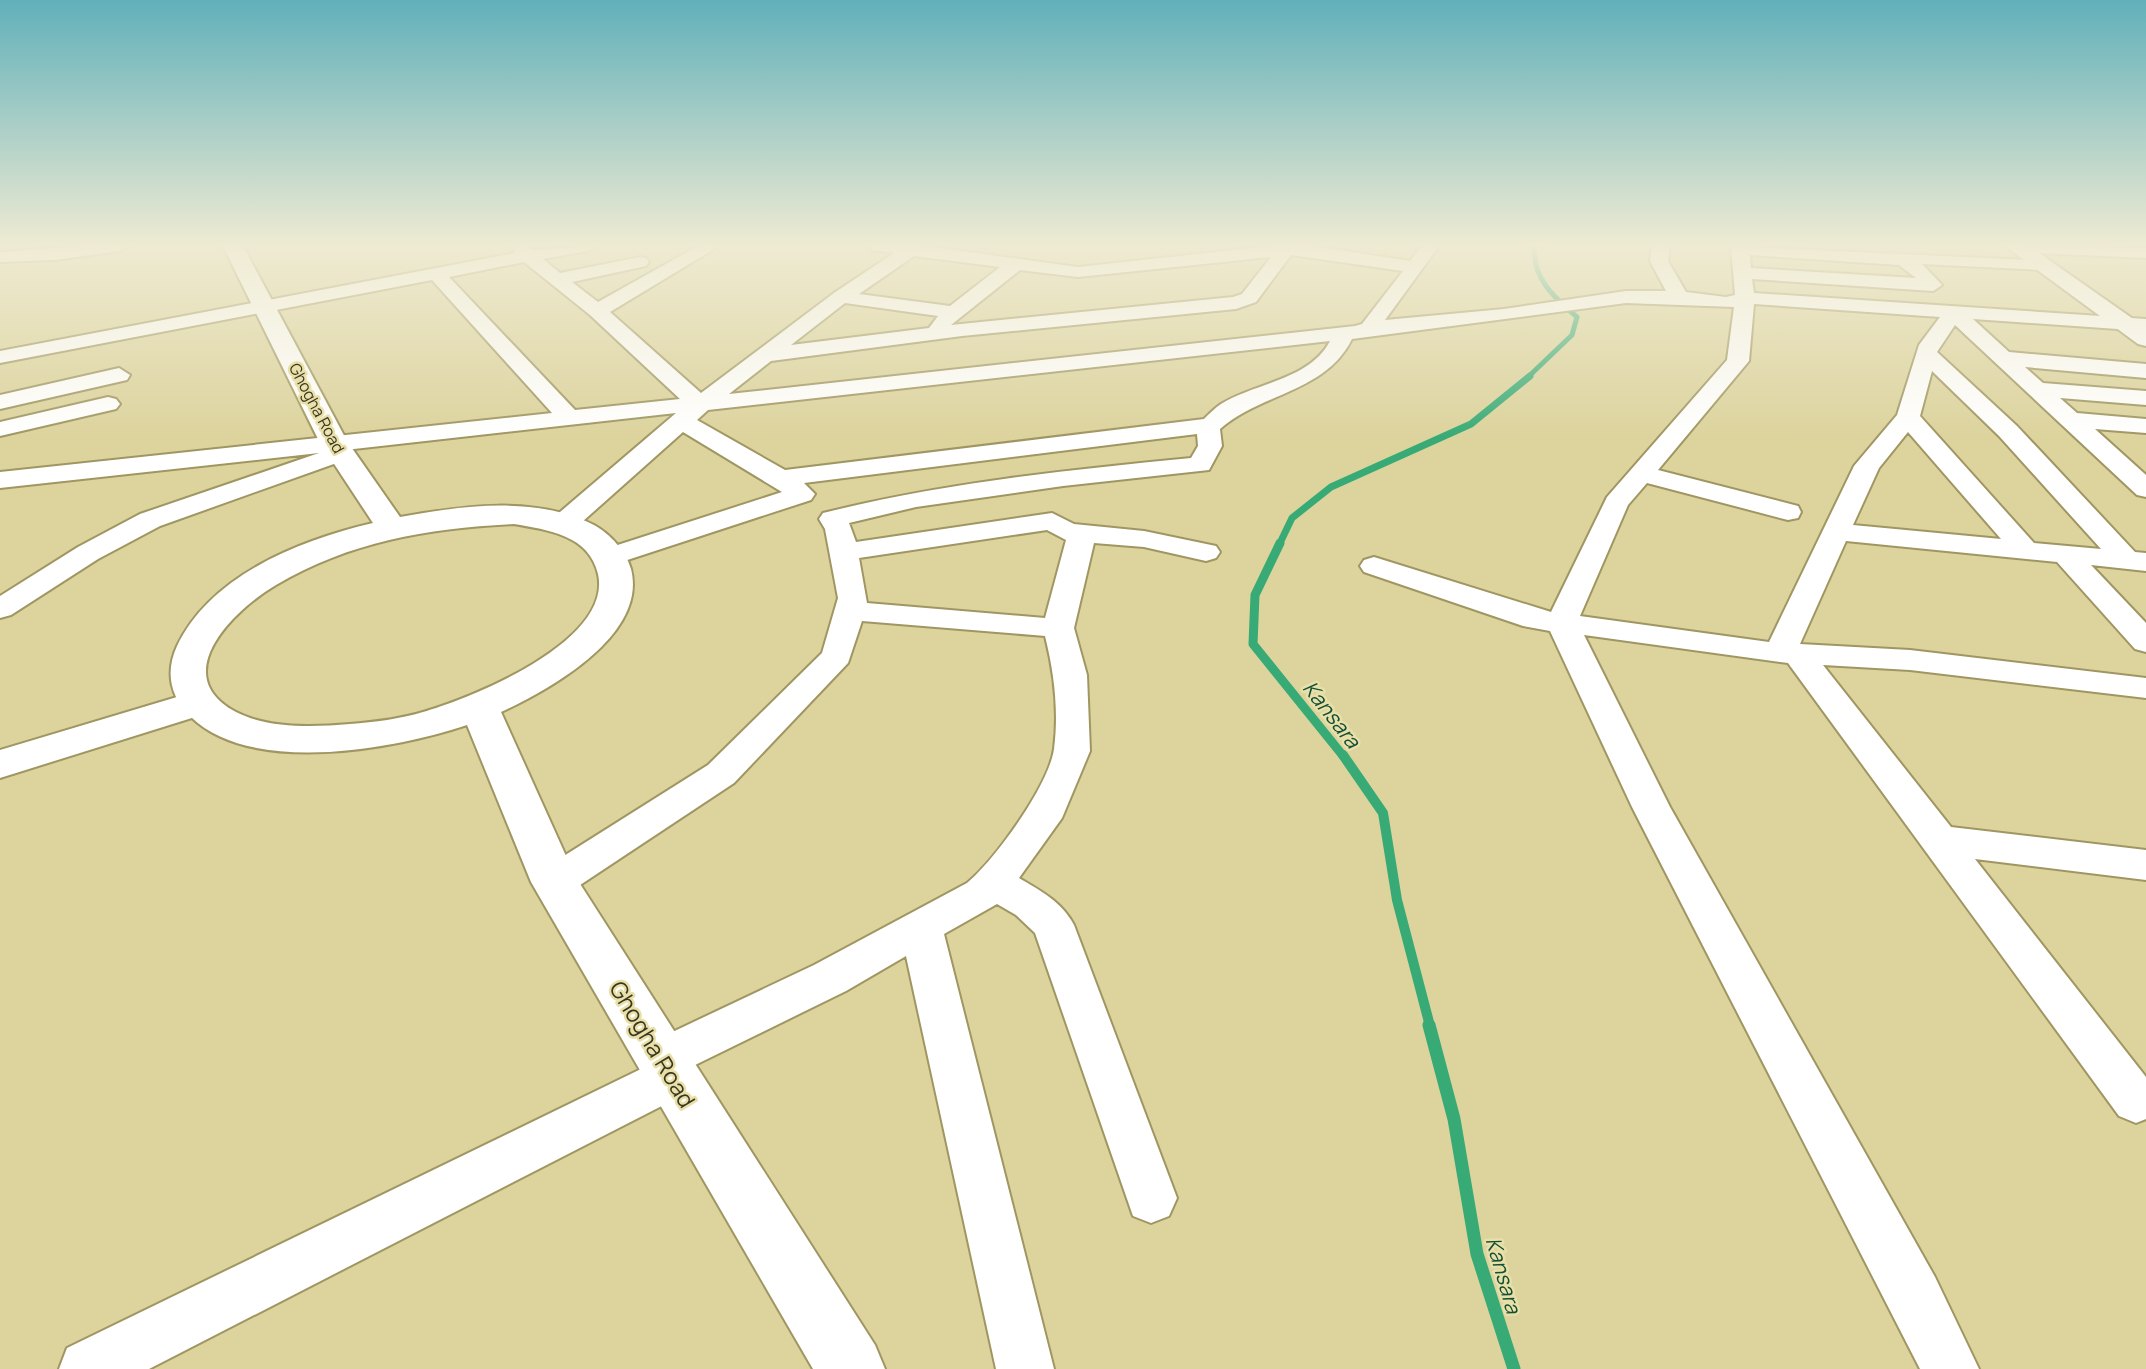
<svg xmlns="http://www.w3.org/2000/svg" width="2146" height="1369" viewBox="0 0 2146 1369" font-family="Manrope,sans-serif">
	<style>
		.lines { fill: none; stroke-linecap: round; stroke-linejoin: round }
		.stream-far4 { stroke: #37aa76; stroke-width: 5 }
		.stream-far3 { stroke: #37aa76; stroke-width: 7 }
		.stream-far2 { stroke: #37aa76; stroke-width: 9 }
		.stream-far1 { stroke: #37aa76; stroke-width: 10 }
		.stream { stroke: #37aa76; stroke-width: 13 }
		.street-casing { stroke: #9f9662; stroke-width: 4 }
		.secondary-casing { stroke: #9f9662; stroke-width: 4 }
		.primary-casing { stroke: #9f9662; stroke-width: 4 }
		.highway-casing { stroke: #9f9662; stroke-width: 4 }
		.street { fill: #fff; fill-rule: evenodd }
		.secondary { fill: #fff; fill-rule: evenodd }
		.primary { fill: #fff; fill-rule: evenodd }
		.highway { fill: #fff; fill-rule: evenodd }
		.labels { text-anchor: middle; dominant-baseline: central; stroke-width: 5; stroke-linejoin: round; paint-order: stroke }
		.far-street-label { font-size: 16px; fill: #3a3620; stroke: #e9e0a9 }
		.water-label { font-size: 21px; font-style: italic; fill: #124f34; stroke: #e9e0a9 }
		.near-street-label { font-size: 23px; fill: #3a3620; stroke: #e9e0a9 }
	</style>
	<rect width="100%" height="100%" fill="#dcd39d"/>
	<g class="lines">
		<!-- stream-far4 -->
		<path class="stream-far4" d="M1527,378L1572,335L1577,317C1555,298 1531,278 1535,246"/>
		<!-- stream-far3 -->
		<polyline class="stream-far3" points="1279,545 1292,518 1331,487 1471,424 1530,376"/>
		<!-- stream-far2 -->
		<polyline class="stream-far2" points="1280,543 1255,595 1253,644 1344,757"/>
		<!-- stream-far1 -->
		<polyline class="stream-far1" points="1343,755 1383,813 1397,900 1430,1026"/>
		<!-- stream -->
		<polyline class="stream" points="1429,1025 1454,1119 1477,1254 1514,1369"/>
		<!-- street casing -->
		<g class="street-casing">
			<g id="street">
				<polygon points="79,246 128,246 120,251 55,260 0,262 0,252"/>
				<path d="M512,246H528L532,250L596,246L588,251L543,259L560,273L640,257L646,258L649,262L646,266L572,282L598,302L698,246H719L610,312L701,393L834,293L894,253L871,250L869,246H925L1078,267L1270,246H1313L1410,261L1422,246H1439L1385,320L1504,309L1626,291H1666L1650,261L1652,246H1670L1668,261L1686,292L1726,297L1735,295L1731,246L2048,261L2051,265L2048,269L2042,270L1922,264L1942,285L1933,291L1752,279L1754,293L2146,319V331L1973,319L2009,352L2146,364V378L2025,367L2043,383L2146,391V405L2060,398L2077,413L2146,419V433L2095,429L2146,475V497L2137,495L1955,325L1937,352L2017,426L2135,552L2146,553V571L2091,565L2146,623V652L2135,649L2057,562L1846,541L1800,644L1910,650L2146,678V698L1910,670L1823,665L1951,827L2146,850V880L1975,859L2146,1077V1119L2136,1123L2119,1116L1788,663L1584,635L1670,807L1935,1277L1979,1369H1920L1632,807L1550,631L1523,626L1364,572L1360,566L1364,560L1374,557L1551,612L1607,497L1727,360L1734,307L1626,303L1352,339C1326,392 1261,393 1220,429L1222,446L1209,470L1063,486L916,507L849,523L856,542L1052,513L1074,524L1144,531L1216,546L1220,552L1216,558L1206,561L1144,547L1094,543L1074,628L1087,675L1090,751L1062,818L1019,878C1041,891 1062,902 1074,925L1177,1198L1169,1216L1151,1223L1133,1216L1035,933L1016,915L997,904L944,934L1054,1369H996L906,956L846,991L691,1067L696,1077L689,1092L149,1369H59L67,1348L643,1068L639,1059L645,1045L814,965L967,883C995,860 1049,785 1054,749C1059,711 1054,672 1045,636L862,621L848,663L734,783L568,893L554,897L540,893L534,882L540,871L708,765L822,653L838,598L825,529L819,519L823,513C944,483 1067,470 1191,458L1198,446L1197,434L804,483L815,494L811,500L609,566L599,563L595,557L599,551L782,492L683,432L573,530H553L549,524L553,518L676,413L345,450L348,455L345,460L160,526L98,559L11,615L0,618V596L78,547L140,514L319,453L0,488V472L552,413L432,280L0,363V351L515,253ZM1291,255L1403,271L1362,324L1355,326L729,394L771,361L962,336L1236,309L1256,302ZM1750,255L1899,265L1916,278L1751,268ZM914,256L1000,267L950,306L859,294ZM1271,257L1242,294L1233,297L951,325L1020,270L1078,277ZM524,262L590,315L680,399L575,410L449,277ZM845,303L938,316L929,328L791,345ZM1754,304L1940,317L1919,345L1897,415L1854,466L1769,642L1580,616L1628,505L1647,483L1788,520L1798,518L1801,512L1798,506L1658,470L1749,361ZM1330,341C1310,380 1254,383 1221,404C1215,408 1209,414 1204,419L785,470L697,420L708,410ZM1932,371L1999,436L2101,549L2034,543L1920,416ZM1908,432L2001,539L1853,525L1879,468ZM1047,530L1066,540L1045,618L867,603L859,558Z"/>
				<polygon points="2008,246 2146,248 2146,258 2016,252"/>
				<polygon points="119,368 130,375 127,380 0,409 0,395"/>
				<polygon points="108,397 116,399 120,404 116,409 0,436 0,422"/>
			</g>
		</g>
		<!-- secondary casing -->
		<g class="secondary-casing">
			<polygon id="secondary" points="197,691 211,694 217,703 211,712 0,778 0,750"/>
		</g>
		<!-- primary casing -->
		<g class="primary-casing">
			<path id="primary" d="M223,246H243L347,441L400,517C462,506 535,495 594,525C610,534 626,551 631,569C648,635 549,690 501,712L575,876L875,1345L885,1369H813L531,882L467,725C395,749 252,776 191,717C170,697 165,672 177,646C211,575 300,540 373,523L319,441ZM514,524C548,530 589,535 598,574C613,641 472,698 423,712C400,719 375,722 350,724C314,727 269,729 236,712C166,675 235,609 276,585C350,541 430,528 514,524Z"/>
		</g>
		<!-- highway casing -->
		<g class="highway-casing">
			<polygon id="highway" points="2005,246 2029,246 2146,328 2146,346 2138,344"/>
		</g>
		<!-- street -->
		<use href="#street" class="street"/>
		<!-- secondary -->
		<use href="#secondary" class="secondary"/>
		<!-- primary -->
		<use href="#primary" class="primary"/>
		<!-- highway -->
		<use href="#highway" class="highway"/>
	</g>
	<!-- sky -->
	<linearGradient id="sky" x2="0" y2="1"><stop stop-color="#61b0ba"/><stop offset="0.56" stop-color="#efebd3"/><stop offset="1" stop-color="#efebd3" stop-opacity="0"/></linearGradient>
	<rect width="2146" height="438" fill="url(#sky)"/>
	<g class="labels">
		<!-- far-street labels -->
		<g class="far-street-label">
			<text transform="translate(317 408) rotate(62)">Ghogha Road</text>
		</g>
		<!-- water labels -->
		<g class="water-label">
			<text transform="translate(1332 714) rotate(52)">Kansara</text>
			<text transform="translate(1504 1275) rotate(74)">Kansara</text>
		</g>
		<!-- near-street labels -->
		<g class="near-street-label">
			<text transform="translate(653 1044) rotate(59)">Ghogha Road</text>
		</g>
	</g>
</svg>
